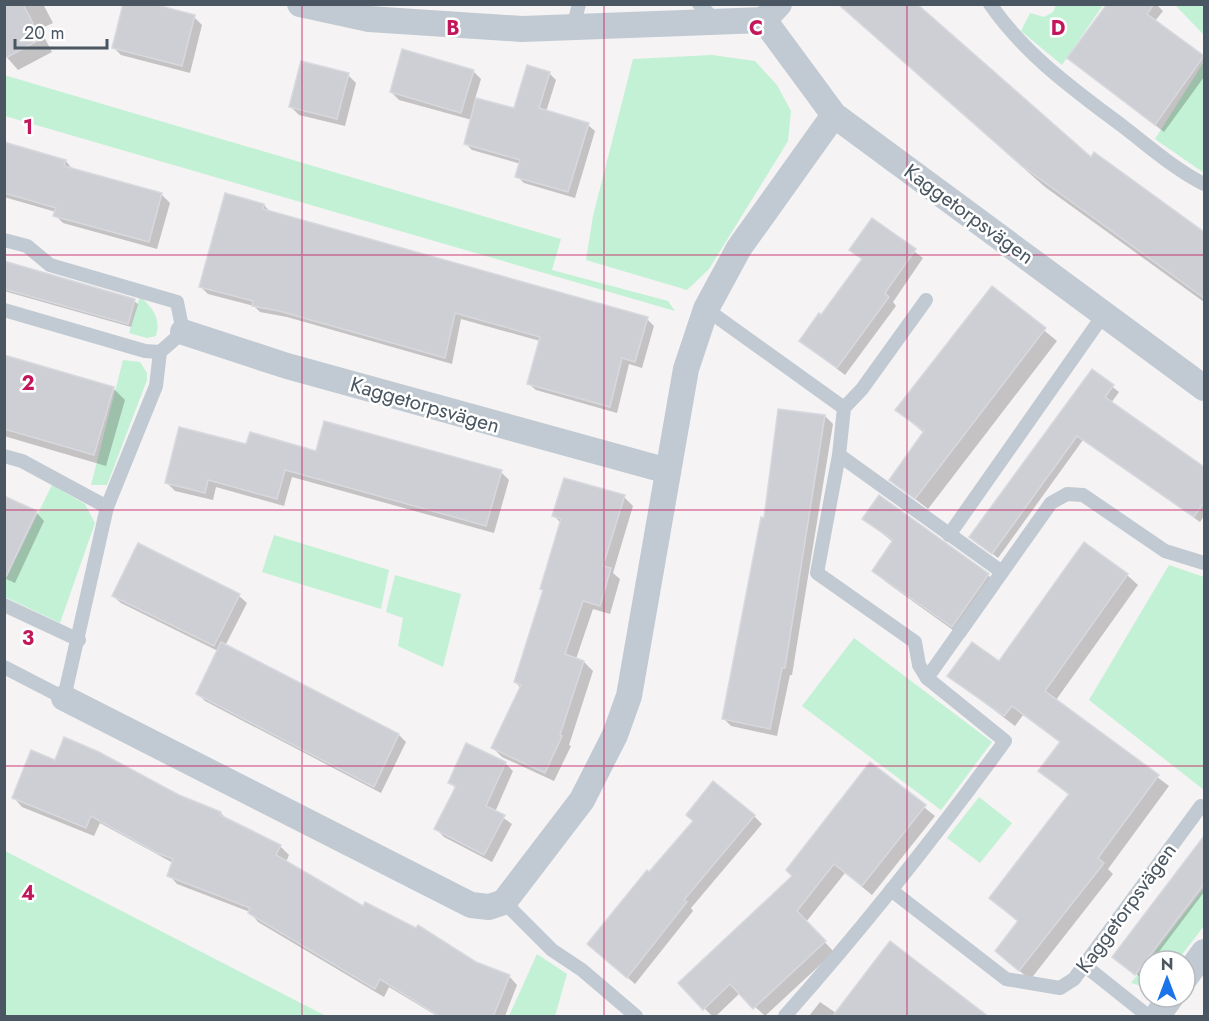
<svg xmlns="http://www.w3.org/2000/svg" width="1209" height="1021" viewBox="0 0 1209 1021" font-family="Jost,sans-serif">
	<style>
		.green { fill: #c3f1d5 }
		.shadow { fill: #0003 }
		.building { fill: #cdcfd5; stroke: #d7d9de; stroke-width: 1.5 }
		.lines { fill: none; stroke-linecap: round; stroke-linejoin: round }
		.service { stroke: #c1cad2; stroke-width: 14 }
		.minor { stroke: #c1cad2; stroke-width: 26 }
		.grid { fill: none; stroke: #c2185b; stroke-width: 1.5; stroke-opacity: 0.55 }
		.labels { text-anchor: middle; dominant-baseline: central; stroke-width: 5; stroke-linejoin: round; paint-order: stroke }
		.street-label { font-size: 21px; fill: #4a5661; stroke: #fff }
		.grid-label { font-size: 20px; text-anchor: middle; font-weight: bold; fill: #c2185b; stroke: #fff; stroke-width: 5; stroke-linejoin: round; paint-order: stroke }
	</style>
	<rect width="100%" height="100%" fill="#f5f3f3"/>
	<!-- green -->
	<g class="green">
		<polygon points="1056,5 1103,5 1062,65 1021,31 1030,13 1044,17 1053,12"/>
		<polygon points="1175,5 1204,5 1204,35"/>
		<polygon points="712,55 755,61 777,85 791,111 788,141 709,269 687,290 586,260 593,216 633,59"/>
		<polygon points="1204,62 1204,173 1155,139"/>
		<polygon points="4,75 561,239 552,270 668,301 675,311 5,116"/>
		<path d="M140,296C152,308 161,317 156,336L147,338L129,333Z"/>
		<polygon points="123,360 140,362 147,373 147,380 107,485 91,485"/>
		<polygon points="52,485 85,504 95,523 60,623 5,597 4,583"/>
		<polygon points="274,535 389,570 381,609 262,572"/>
		<polygon points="1169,565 1204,577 1204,790 1089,700"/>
		<polygon points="395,575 461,594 443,667 398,646 403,618 386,612"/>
		<polygon points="854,638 992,742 941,810 802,706"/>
		<polygon points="979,797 1012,823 980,863 947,838"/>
		<polygon points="5,851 326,1016 5,1016"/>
		<polygon points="1204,888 1204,926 1177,961 1149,961 1149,988 1131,983"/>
		<polygon points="537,954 567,974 555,1016 509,1016"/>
	</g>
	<!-- shadow -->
	<g class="shadow">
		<polygon points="4,4 43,4 53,23 40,29 52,52 18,70 4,54"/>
		<polygon points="839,4 1091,159 1094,154 1204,234 1204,302 1045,187"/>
		<polygon points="1109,4 1156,4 1163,11 1155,21 1204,58 1204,77 1164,132 1077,65"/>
		<polygon points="194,17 202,25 190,73 121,55 113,47"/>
		<polygon points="473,71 481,79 475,99 515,110 549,73 556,80 546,112 588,125 595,131 575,198 524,183 517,176 521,164 472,150 465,143 472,120 399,100 391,92"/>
		<polygon points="348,75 356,83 345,126 299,115 291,107"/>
		<polygon points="4,144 66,161 73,170 162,195 170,203 157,249 63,223 55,215 56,212 4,197"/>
		<polygon points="264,205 271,213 647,319 654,326 642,368 629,364 617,413 536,390 529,384 540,341 461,319 452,364 287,317 260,312 254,306 208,294 201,287"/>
		<polygon points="872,220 923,258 893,302 896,306 845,375 801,341 822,318 863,260 851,250"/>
		<polygon points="4,263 134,301 138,304 131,327 4,291"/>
		<polygon points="992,288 1057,341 928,509 891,480 924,433 897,410"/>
		<polygon points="4,356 113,388 125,400 106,466 4,436"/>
		<polygon points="1092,371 1119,392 1111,403 1204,469 1204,516 1200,522 1083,440 998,558 971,537"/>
		<polygon points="779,411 825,416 833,424 792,675 790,675 777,736 731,726 723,718 766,519"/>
		<polygon points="247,446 501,472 509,480 494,533 292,477 284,506 216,487 213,500 175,491 167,483"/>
		<polygon points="624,497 633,506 613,573 620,579 610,614 593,609 576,659 584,662 593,671 569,745 571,746 554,781 502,757 493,748 521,688 515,682 544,590 561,523 554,516"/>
		<polygon points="36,512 44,521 15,583 4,578"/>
		<polygon points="864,519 988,575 1000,587 964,638 886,582 874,570 893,542"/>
		<polygon points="138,545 239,596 247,603 225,646 399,735 406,742 381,793 205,701 198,694 218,651 121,603 113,596"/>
		<polygon points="1127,575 1138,585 1056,700 1169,786 1108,869 1113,874 1030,980 997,951 1019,923 991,898 1069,795 1040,771 1061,743 1023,715 1015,726 949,676 1000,663"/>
		<polygon points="56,762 178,796 221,813 229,822 280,846 289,855 286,862 364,909 475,963 509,976 517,985 505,1016 437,1016 389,987 384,997 258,922 250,912 177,884 169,875 173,863 100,823 94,836 22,807 14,798"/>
		<polygon points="505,763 513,771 495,812 512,824 492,862 444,837 436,829 456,789 450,782"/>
		<polygon points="870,764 935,816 872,895 845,873 806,922 834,952 765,1016 740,993 716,1016 712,1016 680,983 794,876"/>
		<polygon points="754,816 762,824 691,908 693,911 635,984 597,951 649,874"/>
		<polygon points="1204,838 1204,892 1152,961 1149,961 1140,977 1114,957"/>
		<polygon points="820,1002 836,1013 987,1016 809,1016"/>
	</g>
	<!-- building -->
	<g class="building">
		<polygon points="4,4 23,4 41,39 4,59"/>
		<polygon points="123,4 153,4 195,15 182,66 112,48"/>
		<polygon points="838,4 917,4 1091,157 1094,152 1204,232 1204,298 1022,166"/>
		<polygon points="1107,4 1154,4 1147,14 1204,56 1155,125 1067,58"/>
		<polygon points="402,49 474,70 461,113 390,92"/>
		<polygon points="301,61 349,73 337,119 289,107"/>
		<polygon points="527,65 550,72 539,108 589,123 568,192 515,177 520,160 464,144 476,98 514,108"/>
		<polygon points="4,142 66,160 64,166 162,193 149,242 53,216 56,208 4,193"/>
		<polygon points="225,193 264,204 263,209 648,317 635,362 622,358 610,407 527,384 540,337 455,313 445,358 279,311 252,306 253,301 199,287"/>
		<polygon points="872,218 916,249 885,293 889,297 837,368 799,341 819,313 821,315 862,259 849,250"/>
		<polygon points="4,261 135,299 128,324 4,289"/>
		<polygon points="992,286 1046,328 915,499 889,480 924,431 895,410"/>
		<polygon points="4,355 114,387 94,455 4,429"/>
		<polygon points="1092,369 1114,385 1105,397 1204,467 1204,502 1194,517 1077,436 992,554 969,537"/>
		<polygon points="778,409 825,415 785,668 782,668 770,729 722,719 761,517 764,518"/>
		<polygon points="324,421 502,470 486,526 285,470 277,499 208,480 205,493 165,483 179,427 246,444 250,432 316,451"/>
		<polygon points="564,478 625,495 603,566 611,568 600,606 583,601 565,654 584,661 560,735 562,736 545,773 491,748 521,685 514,682 543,590 540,589 561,519 552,516"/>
		<polygon points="879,495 989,574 952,627 872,571 893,540 862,519"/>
		<polygon points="4,496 37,511 4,581"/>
		<polygon points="1084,542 1128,574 1045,691 1159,775 1098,858 1104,863 1019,971 995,951 1018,921 989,898 1069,794 1038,771 1060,742 1012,706 1004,716 947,676 972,642 999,661"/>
		<polygon points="138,543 240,594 214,646 112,596"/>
		<polygon points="221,642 399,734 374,787 196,694"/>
		<polygon points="64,737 99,752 179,795 221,812 220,815 281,845 276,855 363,906 365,902 416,928 418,925 476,962 510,975 493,1017 440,1017 380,979 375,989 248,913 250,908 167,876 173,859 157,853 91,816 86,828 12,798 31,750 55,760"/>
		<polygon points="466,743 506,762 486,806 505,815 484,855 434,829 456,786 448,783"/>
		<polygon points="870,762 926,805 862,886 834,864 797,911 826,941 753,1009 730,984 703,1010 678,983 792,876 786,870"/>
		<polygon points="713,781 755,815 684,900 687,902 627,978 587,944 647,870 649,872 693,821 686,815"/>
		<polygon points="1204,836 1204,884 1135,975 1112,957"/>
		<polygon points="890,941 989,1017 832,1017"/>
	</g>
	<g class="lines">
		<!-- service -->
		<g class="service">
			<polyline points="699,4 716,21"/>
			<path d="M990,4C1026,56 1076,91 1125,128C1151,148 1176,170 1204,184"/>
			<polyline points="573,28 579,4"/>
			<polyline points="4,240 27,246 50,265 177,302 183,332 160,352 145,351 4,310"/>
			<polyline points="706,309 844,408 839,455 817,573 915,642 919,665 927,678"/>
			<polyline points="844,408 862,389 926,300"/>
			<polyline points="839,455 1002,572"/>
			<polyline points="4,456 22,461 107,507"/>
			<polyline points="949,535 1104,314"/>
			<polyline points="4,605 79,640"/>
			<polyline points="4,667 64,698 107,507 156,386 160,352"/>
			<polyline points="891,890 1006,979 1060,988 1074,979 1201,806"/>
			<polyline points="504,902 552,950 582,970 636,1016"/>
			<polyline points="1084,965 1148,1016"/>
			<path d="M785,1016C863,928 936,836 1005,741L927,678L1051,503L1067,494L1083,495L1165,551L1204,563"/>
		</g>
		<!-- minor -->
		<g class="minor">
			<polyline points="300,4 369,19 522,29 764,20"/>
			<polyline points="779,4 764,20 834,115 1204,388"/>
			<polyline points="183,332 287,366 668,471"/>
			<polyline points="64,698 471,905 489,907 504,902 582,800 615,735 629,696 686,369 706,309 739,248 834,115"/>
			<polyline points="1185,978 1204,952"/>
			<polyline points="1157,1016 1171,997"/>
		</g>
	</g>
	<!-- grid -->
	<path class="grid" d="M302,4V1016M604,4V1016M907,4V1016M4,255H1204M4,510H1204M4,766H1204"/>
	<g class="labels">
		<!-- street labels -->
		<g class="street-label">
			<text transform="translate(969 214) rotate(36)">Kaggetorpsvägen</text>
			<text transform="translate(425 405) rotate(16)">Kaggetorpsvägen</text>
			<text transform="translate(1126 908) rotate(-54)">Kaggetorpsvägen</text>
		</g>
	</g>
	<g class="grid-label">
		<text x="453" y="35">B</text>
		<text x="756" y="35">C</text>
		<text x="1058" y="35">D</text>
		<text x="28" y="134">1</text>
		<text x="28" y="390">2</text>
		<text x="28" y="645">3</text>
		<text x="28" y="900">4</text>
	</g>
	<!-- border -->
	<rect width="1209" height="1021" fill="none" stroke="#4a5661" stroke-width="12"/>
	<!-- north arrow -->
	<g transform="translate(1167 979)"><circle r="28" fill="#ffffff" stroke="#b7bbc0" stroke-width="1.5"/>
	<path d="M0-4.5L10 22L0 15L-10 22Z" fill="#1a73e8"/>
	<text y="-9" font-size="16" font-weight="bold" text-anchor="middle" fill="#4a5661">N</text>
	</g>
	<!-- scale -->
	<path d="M15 39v9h92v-9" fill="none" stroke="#4a5661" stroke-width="3"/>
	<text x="24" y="39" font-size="18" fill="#4a5661" stroke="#ffffff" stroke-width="4.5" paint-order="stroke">20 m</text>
</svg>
